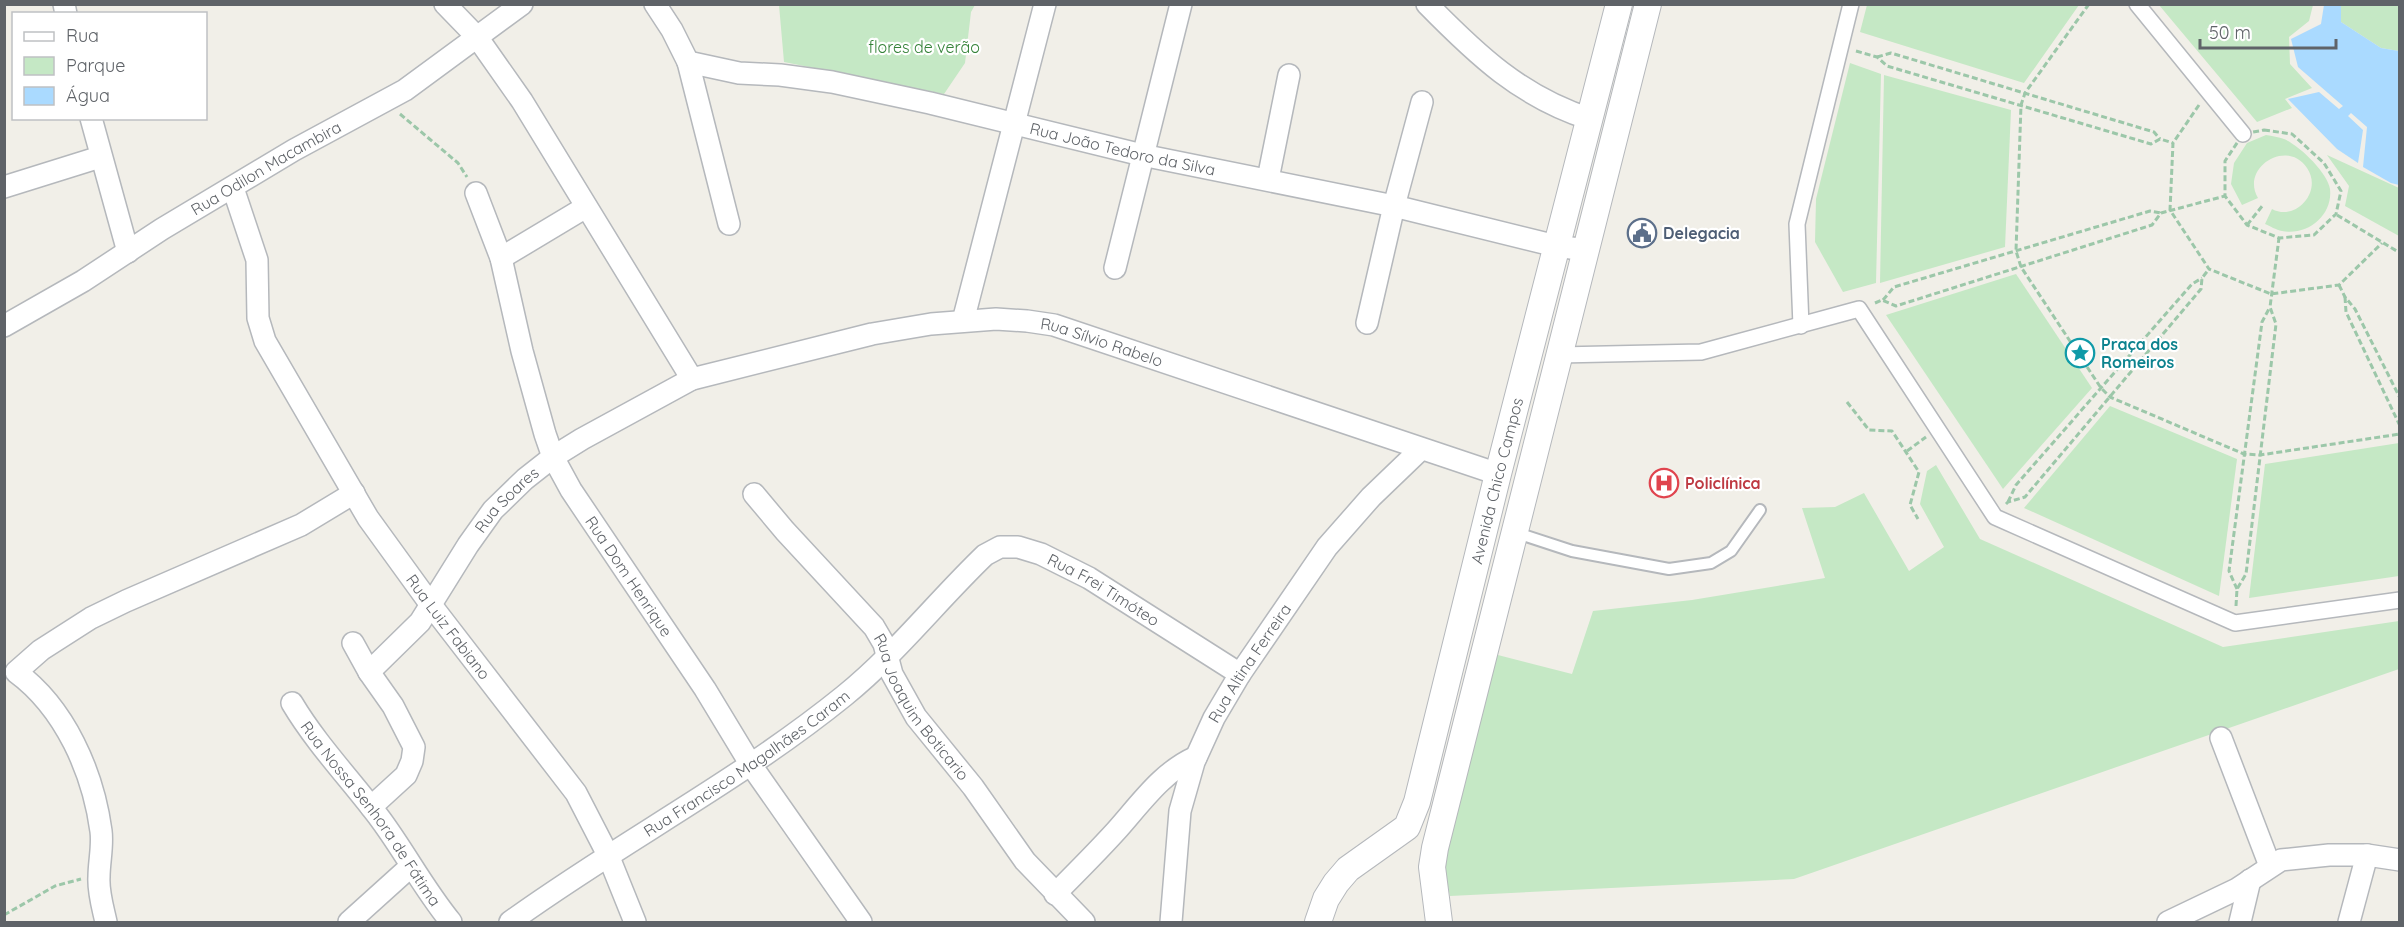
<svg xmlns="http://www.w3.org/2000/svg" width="2404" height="927" viewBox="0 0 2404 927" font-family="Quicksand,sans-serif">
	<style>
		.green { fill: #c5e8c5 }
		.water { fill: #aadaff }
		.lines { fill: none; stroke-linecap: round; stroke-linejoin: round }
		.service-casing { stroke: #b5b8bc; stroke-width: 14 }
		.pedestrian-casing { stroke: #b5b8bc; stroke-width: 18 }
		.minor-casing { stroke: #b5b8bc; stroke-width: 24 }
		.tertiary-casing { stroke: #b5b8bc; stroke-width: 28 }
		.path { stroke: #9cc7a9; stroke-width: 3; stroke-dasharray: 6 3; stroke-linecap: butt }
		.service { stroke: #fff; stroke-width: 10 }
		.pedestrian { stroke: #fff; stroke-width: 15 }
		.minor { stroke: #fff; stroke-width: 21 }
		.tertiary { stroke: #fff; stroke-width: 26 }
		.labels { text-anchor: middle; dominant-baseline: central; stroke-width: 4.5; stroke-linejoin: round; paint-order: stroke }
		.park-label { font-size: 16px; fill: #348238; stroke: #fff }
		.street-label { font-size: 16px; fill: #5f6368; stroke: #fff }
		.service-label { font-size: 16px; font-weight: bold; fill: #4e5e75; stroke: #fff; text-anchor: start }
		.culture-label { font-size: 16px; font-weight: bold; fill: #0d838f; stroke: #fff; text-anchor: start }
		.health-label { font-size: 16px; font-weight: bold; fill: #be3a42; stroke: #fff; text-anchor: start }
	</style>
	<rect width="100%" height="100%" fill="#f1efe8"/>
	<!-- green -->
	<g class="green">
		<polygon points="779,5 975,5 971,12 965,63 944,94 784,62"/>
		<polygon points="1867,5 1867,4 2079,5 2024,83 1860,32"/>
		<polygon points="2159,5 2313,5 2309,21 2289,37 2290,64 2312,88 2285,99 2292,108 2257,122"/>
		<polygon points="2341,5 2399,5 2399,51 2381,48 2341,22"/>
		<polygon points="1850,63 1881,74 1876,283 1843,292 1815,242 1816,199"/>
		<polygon points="1884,75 2011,110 2005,247 1880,283"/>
		<path d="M2266,135C2272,136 2279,137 2284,139C2299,145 2328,173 2330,189C2333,215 2308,236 2282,231C2276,230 2270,226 2265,224L2272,209C2296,222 2323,191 2307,168C2287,138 2240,168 2258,198L2242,205L2231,184L2234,163L2247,143Z"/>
		<polygon points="2327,155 2399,188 2399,236 2345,206 2349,186"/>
		<polygon points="2016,274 2092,388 2003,489 1886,315"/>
		<polygon points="2110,406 2237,459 2219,596 2024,508"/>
		<polygon points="2399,443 2399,576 2249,598 2265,464"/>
		<polygon points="1936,465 1980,539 2223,647 2399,621 2399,669 1794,879 1450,896 1442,860 1494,654 1572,674 1593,611 1692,600 1825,578 1802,508 1835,507 1864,493 1909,571 1944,547 1920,504 1927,471"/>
	</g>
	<!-- water -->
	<polygon class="water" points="2324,5 2341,5 2341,22 2381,48 2399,51 2399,185 2391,183 2363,167 2367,127 2351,113 2348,116 2363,130 2358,163 2337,149 2288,99 2319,92 2339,109 2343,106 2298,67 2291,39 2321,24"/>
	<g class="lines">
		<!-- service casing -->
		<g class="service-casing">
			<polyline id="service" points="1514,532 1572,551 1669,569 1711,563 1731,551 1760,510"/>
		</g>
		<!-- pedestrian casing -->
		<g class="pedestrian-casing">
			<g id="pedestrian">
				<polyline points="2137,4 2243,134"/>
				<polyline points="1801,326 1797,224 1851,4"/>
				<polyline points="1559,355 1701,352 1859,309 1995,517 2235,623 2400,600"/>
			</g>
		</g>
		<!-- minor casing -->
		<g class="minor-casing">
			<g id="minor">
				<polyline points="64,4 66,14"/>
				<polyline points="445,4 477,37 522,101 692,379"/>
				<polyline points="655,4 672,30 688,62 729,224"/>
				<path d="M1427,4C1477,55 1521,97 1590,119"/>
				<path id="s1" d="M688,62L739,73L780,75L832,82L930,103L1142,155L1394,206L1556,246L1586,250"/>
				<polyline points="91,118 128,252"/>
				<polyline points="1268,179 1289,75"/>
				<polyline points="4,187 100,157"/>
				<path id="s2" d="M233,188L257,260L258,318L265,341L368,518L431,605L576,793L608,855L635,922"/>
				<path id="s3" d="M476,193L501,258L522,351L545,434L553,457L571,490L705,689L751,765L861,922"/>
				<polyline points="501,258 586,207"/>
				<polyline points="1115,268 1181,4"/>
				<polyline points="963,321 1045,4"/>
				<polyline points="1367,323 1394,206 1422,102"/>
				<path id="s4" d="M4,326L83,281L162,229L294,150L405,90L522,4"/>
				<path id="s5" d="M754,494L785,531L874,627L884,644L892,674L916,717L973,787L1025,861L1084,922"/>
				<polyline points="353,643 369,672 393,706 414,747 412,761 406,775 371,807"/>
				<path id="s6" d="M369,672L420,622L468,545L493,510L525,479L553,457L582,439L692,379L872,334L931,324L996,319L1027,321L1054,325L1498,474"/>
				<path id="s7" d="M292,703C317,745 352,781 381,820C406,854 424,889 451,922"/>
				<polyline points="2221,738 2270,866"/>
				<path d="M1055,894C1076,873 1096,853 1116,831C1141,803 1162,772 1196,757"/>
				<path d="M106,922C103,908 98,892 99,877C99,862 103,846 101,831C93,772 65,708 16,672L41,650L91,618L126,601L301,525L354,493"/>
				<polyline points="349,922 410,867"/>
				<path id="s8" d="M510,922C619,843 739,781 844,696C896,654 937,601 985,555L1000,547H1018L1041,554L1089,578L1240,674"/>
				<path id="s9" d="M1171,922L1180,811L1194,762L1214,718L1240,674L1327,547L1371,497L1421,449"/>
				<polyline points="2168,922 2237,889 2281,860 2329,855 2367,855 2400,860"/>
				<polyline points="2240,922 2250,880"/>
				<polyline points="2349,922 2367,855"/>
			</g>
		</g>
		<!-- tertiary casing -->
		<g class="tertiary-casing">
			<g id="tertiary">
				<path id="s10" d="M1318,922L1326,899L1336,883L1348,869L1407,827L1417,802L1498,474L1619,4"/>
				<polyline points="1439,922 1432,867 1435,848 1648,4"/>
			</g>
		</g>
		<!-- path -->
		<g class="path">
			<polyline points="2089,4 2025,93 2021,105 2016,251 2021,267 2101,388 2110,397 2244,454 2260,455 2400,434"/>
			<polyline points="1856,51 1877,57 1887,66 2151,144 2160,139 2173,143"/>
			<polyline points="1877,57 1891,53 2154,132 2160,139"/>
			<polyline points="2199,105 2173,143 2170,210 2209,269 2271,294 2339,285 2382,243"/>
			<polyline points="400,114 458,163 467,177"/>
			<polygon points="2264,130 2292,134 2324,163 2341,191 2336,214 2314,235 2279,238 2247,225 2225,196 2225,161 2243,134"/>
			<polyline points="2337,215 2400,253"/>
			<polyline points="2247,225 2263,205"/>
			<polyline points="2339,285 2345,297 2355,309 2400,398"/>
			<polyline points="2345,297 2346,312 2400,426"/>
			<polyline points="1883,300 1894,287 2150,211 2161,213"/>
			<polyline points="1875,303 1882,300 1896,306 2152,225 2161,213 2225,196"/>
			<polyline points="1847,402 1869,430 1892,431 1919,472 1910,505 1918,519"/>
			<polyline points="1907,451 1926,437"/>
			<polyline points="2008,502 2016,485 2192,284 2202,278"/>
			<polyline points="2006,504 2008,502 2025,497 2201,289 2202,278 2209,269"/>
			<polyline points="2237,589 2229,571 2262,322 2270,307"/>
			<polyline points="2236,606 2237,589 2246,574 2276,324 2270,307 2279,238"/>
			<polyline points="4,915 55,886 81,879"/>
		</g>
		<!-- service -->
		<use href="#service" class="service"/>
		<!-- pedestrian -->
		<use href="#pedestrian" class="pedestrian"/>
		<!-- minor -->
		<use href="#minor" class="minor"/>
		<!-- tertiary -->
		<use href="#tertiary" class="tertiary"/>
	</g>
	<!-- icons -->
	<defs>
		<g id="civic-ring" transform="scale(1.5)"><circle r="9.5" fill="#fff" stroke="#5c6f8a" stroke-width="1.5"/><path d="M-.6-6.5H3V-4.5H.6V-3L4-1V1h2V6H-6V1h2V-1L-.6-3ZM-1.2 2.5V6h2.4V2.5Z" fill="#5c6f8a"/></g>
		<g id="sight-ring" transform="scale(1.5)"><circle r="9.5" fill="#fff" stroke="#0f9aa8" stroke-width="1.5"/><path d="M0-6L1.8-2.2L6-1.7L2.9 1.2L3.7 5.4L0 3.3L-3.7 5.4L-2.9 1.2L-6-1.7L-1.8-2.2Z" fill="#0f9aa8"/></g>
		<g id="hospital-ring" transform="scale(1.5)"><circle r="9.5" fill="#fff" stroke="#e0444e" stroke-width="1.5"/><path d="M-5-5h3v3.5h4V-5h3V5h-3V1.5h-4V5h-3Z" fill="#e0444e"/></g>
	</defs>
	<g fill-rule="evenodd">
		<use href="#civic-ring" x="1642" y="233"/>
		<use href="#sight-ring" x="2080" y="353"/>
		<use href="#hospital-ring" x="1664" y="483"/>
	</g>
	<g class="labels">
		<!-- park labels -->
		<g class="park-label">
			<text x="924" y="47">flores de verão</text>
		</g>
		<!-- street labels -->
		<g class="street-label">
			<text stroke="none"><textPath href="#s1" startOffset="444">Rua João Tedoro da Silva</textPath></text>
			<text stroke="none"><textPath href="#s4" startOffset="306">Rua Odilon Macambira</textPath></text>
			<text stroke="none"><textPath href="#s6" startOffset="864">Rua Sílvio Rabelo</textPath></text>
			<text stroke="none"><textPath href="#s10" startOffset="492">Avenida Chico Campos</textPath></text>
			<text stroke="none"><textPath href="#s6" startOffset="222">Rua Soares</textPath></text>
			<text stroke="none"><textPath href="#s3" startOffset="417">Rua Dom Henrique</textPath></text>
			<text stroke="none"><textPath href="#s8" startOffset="734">Rua Frei Timóteo</textPath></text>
			<text stroke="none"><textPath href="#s2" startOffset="498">Rua Luiz Fabiano</textPath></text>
			<text stroke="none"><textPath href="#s9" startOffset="276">Rua Altina Ferreira</textPath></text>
			<text stroke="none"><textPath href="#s5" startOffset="273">Rua Joaquim Boticario</textPath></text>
			<text stroke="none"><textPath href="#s8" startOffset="285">Rua Francisco Magalhães Caram</textPath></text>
			<text stroke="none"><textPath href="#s7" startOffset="136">Rua Nossa Senhora de Fátima</textPath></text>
		</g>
		<!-- service labels -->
		<g class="service-label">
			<text x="1663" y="233">Delegacia</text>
		</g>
		<!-- culture labels -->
		<g class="culture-label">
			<text x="2101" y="344">Praça dos<tspan x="2101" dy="18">Romeiros</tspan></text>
		</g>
		<!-- health labels -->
		<g class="health-label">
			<text x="1685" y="483">Policlínica</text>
		</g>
	</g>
	<!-- border -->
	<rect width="2404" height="927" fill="none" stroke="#5f6368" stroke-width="12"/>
	<!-- legend -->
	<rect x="12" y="12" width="195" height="108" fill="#ffffff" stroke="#bfc1c3" stroke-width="1.5"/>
	<rect x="24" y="32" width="30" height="9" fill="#ffffff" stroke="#bfc1c3" stroke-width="1.5"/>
	<text x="66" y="42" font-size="18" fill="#5f6368">Rua</text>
	<rect x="24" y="57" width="30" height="18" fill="#c5e8c5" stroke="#bfc1c3" stroke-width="1.5"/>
	<text x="66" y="72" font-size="18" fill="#5f6368">Parque</text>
	<rect x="24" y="87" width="30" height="18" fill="#aadaff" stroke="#bfc1c3" stroke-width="1.5"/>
	<text x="66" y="102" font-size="18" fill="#5f6368">Água</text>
	<!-- scale -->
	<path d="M2200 39v9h136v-9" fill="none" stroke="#5f6368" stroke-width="3"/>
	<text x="2209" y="39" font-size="18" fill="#5f6368" stroke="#ffffff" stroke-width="4.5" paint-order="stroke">50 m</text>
</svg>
